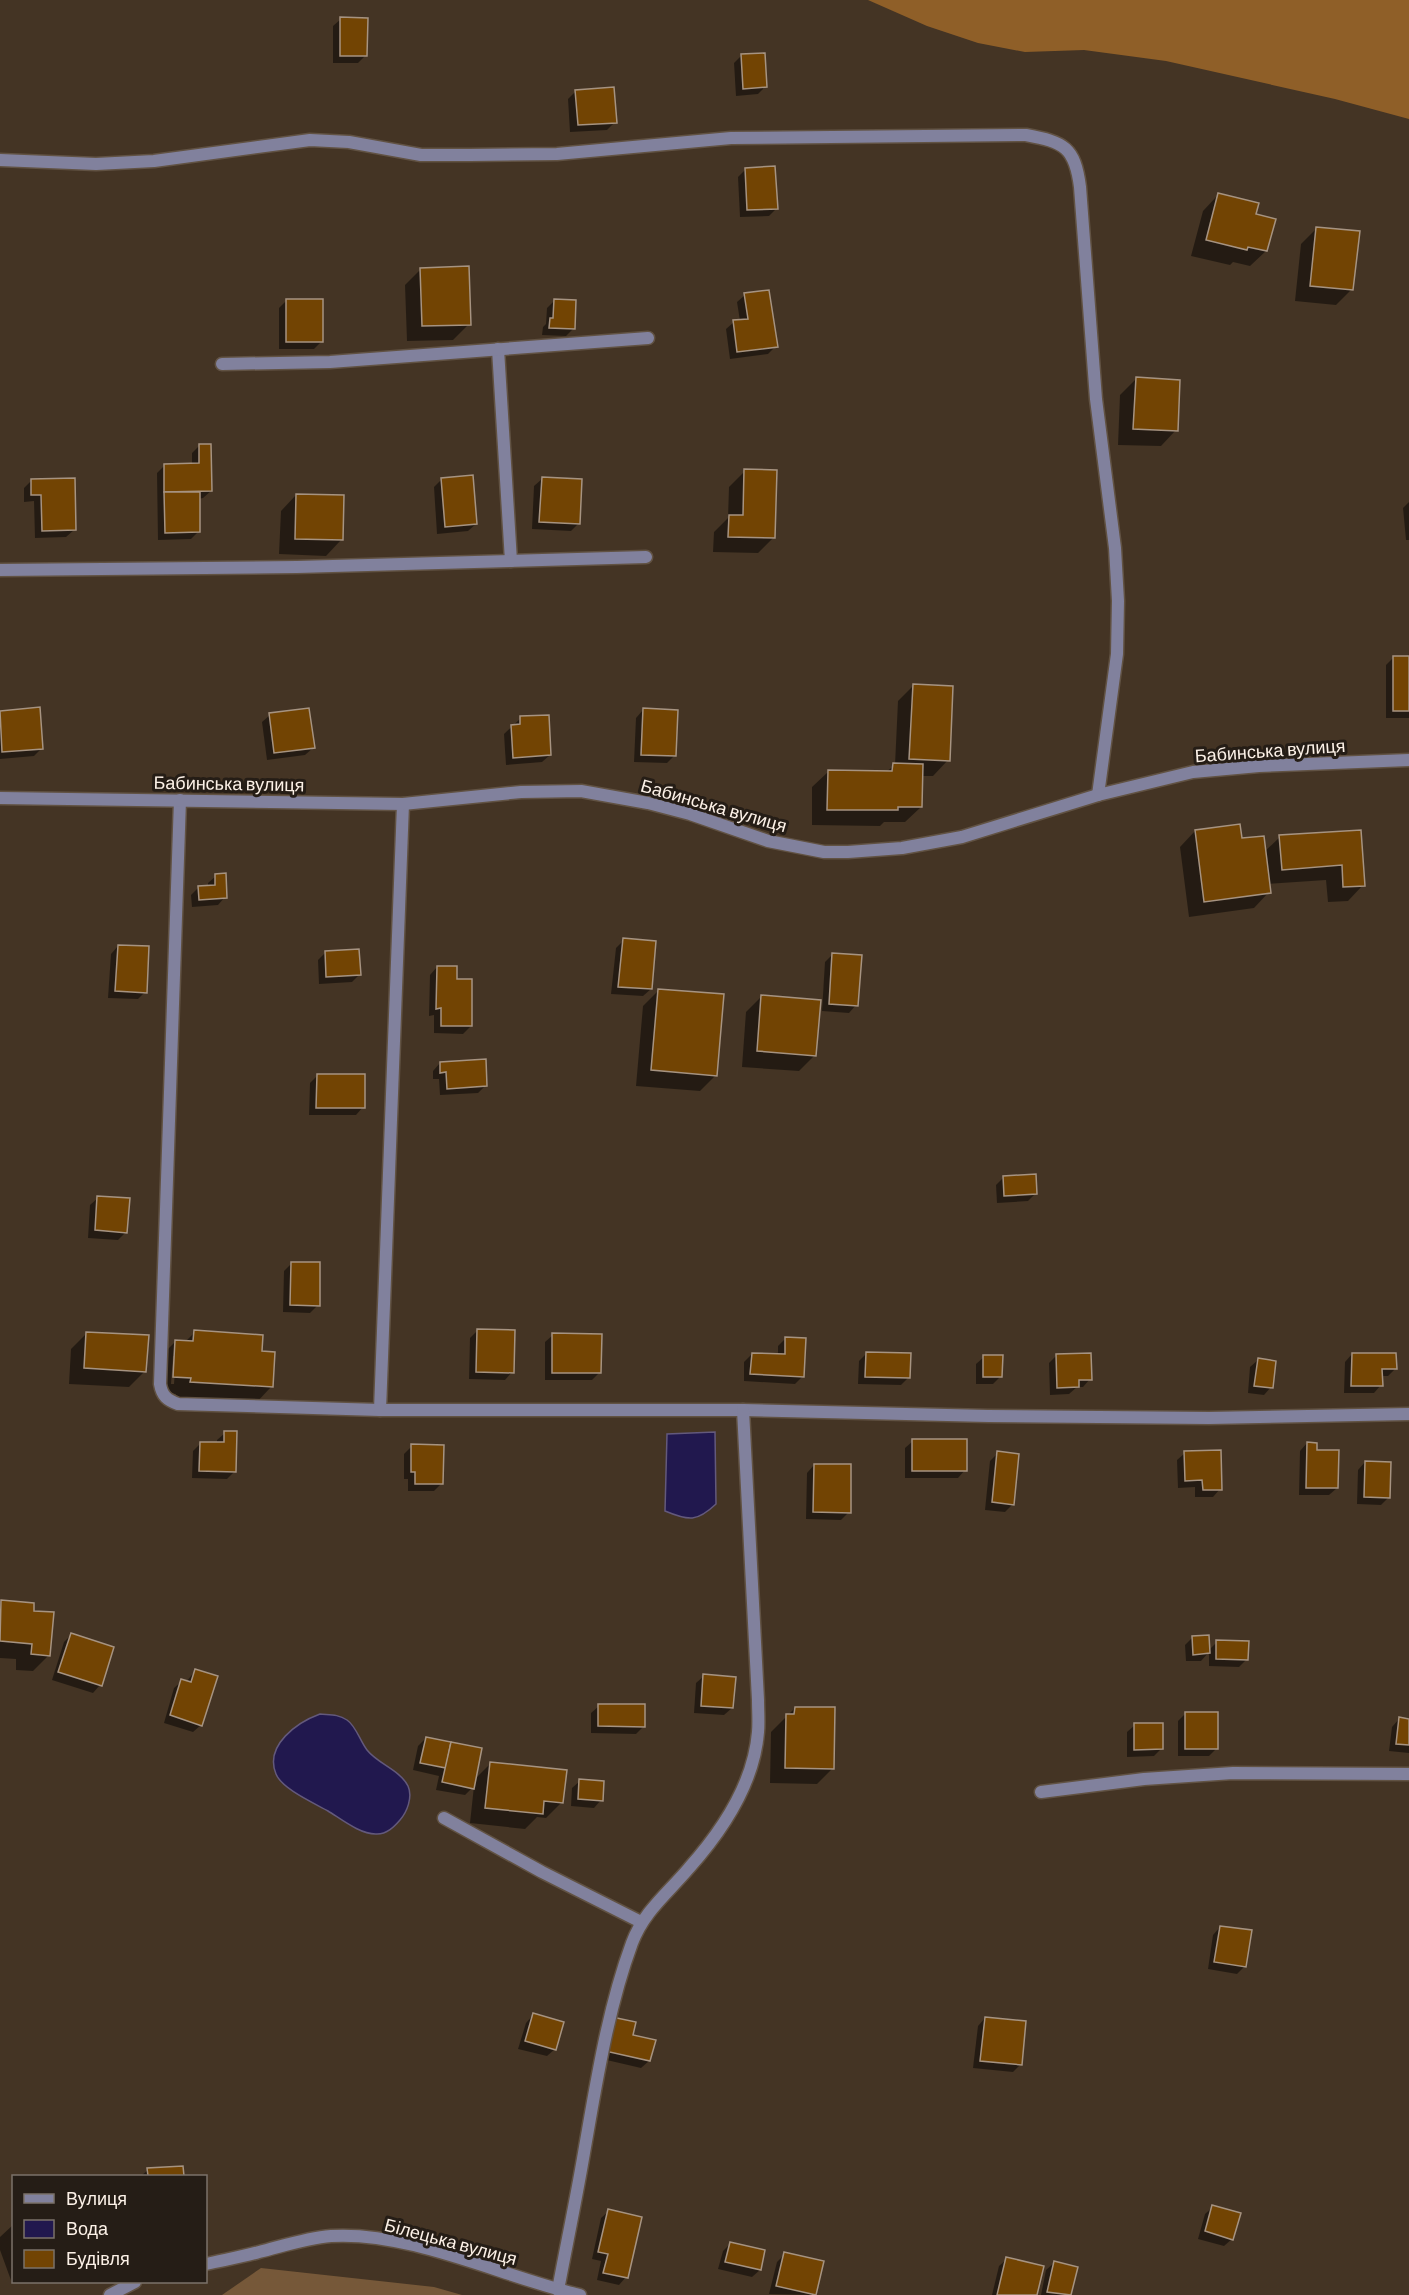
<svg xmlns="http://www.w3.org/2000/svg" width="1409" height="2295" viewBox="0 0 1409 2295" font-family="Barlow,sans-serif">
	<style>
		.green { fill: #765839 }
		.forest { fill: #8f5f28 }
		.water { fill: #21184e; stroke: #63597c; stroke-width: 1.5 }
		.shadow { fill: #0007; fill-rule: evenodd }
		.building { fill: #724403; stroke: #a69381; stroke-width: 1.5 }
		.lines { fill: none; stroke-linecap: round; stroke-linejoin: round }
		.lane-casing { stroke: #615243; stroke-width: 15 }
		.street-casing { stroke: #615243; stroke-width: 15 }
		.lane { stroke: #81819d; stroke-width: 12 }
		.street { stroke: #81819d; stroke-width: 12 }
		.labels { text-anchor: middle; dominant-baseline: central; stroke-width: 6; stroke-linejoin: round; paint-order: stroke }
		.street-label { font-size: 18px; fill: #fcf1e7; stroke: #251d16 }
	</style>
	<rect width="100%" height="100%" fill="#443424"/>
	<!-- green -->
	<polygon class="green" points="261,2268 434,2287 462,2295 222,2295"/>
	<!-- forest -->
	<polygon class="forest" points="868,0 1409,0 1409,119 1335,99 1166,61 1084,50 1025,52 978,43 927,26"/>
	<!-- water -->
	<g class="water">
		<path d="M715,1432L716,1504C697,1522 689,1521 665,1511L667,1434Z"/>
		<path d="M320,1714C330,1715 338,1714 347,1720C356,1726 360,1741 367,1750C378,1764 400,1770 408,1786C413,1797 407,1812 400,1820C394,1827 387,1834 377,1834C361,1835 341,1819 328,1811C314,1803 282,1789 276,1774C264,1745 298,1722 320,1714Z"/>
	</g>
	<!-- shadow -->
	<g class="shadow">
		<polygon points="341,19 366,55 358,63 333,63 333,26"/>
		<polygon points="741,56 766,86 758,94 736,96 734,63"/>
		<polygon points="576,91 615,122 607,130 570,132 568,99"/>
		<polygon points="746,169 777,208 769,216 740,217 738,177"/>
		<polygon points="1218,195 1255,215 1266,251 1250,266 1233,262 1230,265 1191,256 1203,211"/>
		<polygon points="1317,228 1352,289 1336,305 1295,301 1301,244"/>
		<polygon points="421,269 469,324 453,340 407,341 405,285"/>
		<polygon points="745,295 776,346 768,354 730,359 726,329 734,322 740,321 737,302"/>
		<polygon points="286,301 322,341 314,349 279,349 279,308"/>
		<polygon points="554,301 574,328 566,336 542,335 543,327 546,324 547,308"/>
		<polygon points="1136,379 1176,430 1161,446 1118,445 1120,395"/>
		<polygon points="199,446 211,491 203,498 198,499 199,531 191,539 158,540 157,473 164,466 192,465 192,453"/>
		<polygon points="745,471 774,537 758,553 713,552 714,532 728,518 729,487"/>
		<polygon points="542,479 578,524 571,531 532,529 534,486"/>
		<polygon points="441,480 476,524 468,531 437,534 434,487"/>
		<polygon points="31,481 74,530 66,537 35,538 34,501 24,502 24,488"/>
		<polygon points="296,495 341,540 326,556 279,554 281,511"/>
		<polygon points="1409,502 1409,540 1406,540 1403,508"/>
		<polygon points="1394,657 1409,657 1409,718 1386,718 1386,665"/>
		<polygon points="914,685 948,760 933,776 922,776 921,807 905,822 884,822 880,826 812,825 812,787 828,772 886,772 895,765 898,701"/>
		<polygon points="38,709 42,748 34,756 0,759 0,712"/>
		<polygon points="643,710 675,755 667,763 634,762 636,718"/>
		<polygon points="270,715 313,748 305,755 267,760 262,722"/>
		<polygon points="521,718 550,755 542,762 506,765 504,734"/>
		<polygon points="1195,831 1241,840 1264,852 1280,837 1359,832 1363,885 1348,901 1328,902 1326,880 1268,884 1269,892 1254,908 1189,917 1180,847"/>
		<polygon points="216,876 225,897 218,905 192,907 191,895 199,887 208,886 208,883"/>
		<polygon points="624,940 651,989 643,996 611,994 616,948"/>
		<polygon points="118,946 145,992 138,999 108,998 111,954"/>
		<polygon points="325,953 359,975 352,982 319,984 318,960"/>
		<polygon points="833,954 856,1005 849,1013 822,1011 825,962"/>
		<polygon points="437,967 456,980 471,1026 463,1034 434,1033 434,1015 429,1016 430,975"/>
		<polygon points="659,990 716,1075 700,1091 636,1086 643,1006"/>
		<polygon points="762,996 815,1055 799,1071 742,1067 746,1012"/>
		<polygon points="440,1063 485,1086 478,1093 440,1095 439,1079 433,1079 433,1071"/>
		<polygon points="318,1075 363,1107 356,1115 309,1115 310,1083"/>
		<polygon points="1004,1177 1035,1194 1028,1201 997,1203 996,1185"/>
		<polygon points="98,1198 126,1232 118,1240 88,1238 90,1205"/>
		<polygon points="291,1264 318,1305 310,1313 283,1312 284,1271"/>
		<polygon points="478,1330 512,1372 505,1380 469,1379 470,1338"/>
		<path d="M195,1332L260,1353L271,1387L256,1403L175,1397L176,1394L158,1392L160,1357L176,1341L185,1342ZM173,1356H176L174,1384H171Z"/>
		<polygon points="87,1333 145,1371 129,1387 69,1384 71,1349"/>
		<polygon points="553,1335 600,1372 592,1380 545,1380 545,1342"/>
		<polygon points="786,1338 803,1376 795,1384 744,1381 744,1362 752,1354 778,1355 778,1346"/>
		<polygon points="867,1353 908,1378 901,1385 858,1384 859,1361"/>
		<polygon points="1352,1354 1395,1369 1388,1376 1381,1376 1381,1385 1374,1393 1344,1393 1345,1362"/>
		<polygon points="1057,1355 1090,1379 1083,1387 1077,1387 1069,1394 1050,1395 1049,1363"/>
		<polygon points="984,1357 1001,1376 993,1384 976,1384 976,1364"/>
		<polygon points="1258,1360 1271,1387 1264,1395 1248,1393 1250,1367"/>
		<polygon points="225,1433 235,1471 227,1479 192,1478 193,1451 201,1443 217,1443 217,1440"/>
		<polygon points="913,1441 965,1470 958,1478 905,1478 905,1448"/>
		<polygon points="1307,1443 1316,1452 1337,1488 1329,1495 1299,1495 1300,1451"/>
		<polygon points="412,1446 442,1483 434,1491 408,1491 408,1479 404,1479 404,1454"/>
		<polygon points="998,1453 1013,1504 1005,1512 985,1510 990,1461"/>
		<polygon points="1185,1453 1220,1489 1213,1497 1195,1497 1195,1487 1178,1488 1177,1460"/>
		<polygon points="1365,1462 1389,1497 1381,1505 1357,1504 1358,1470"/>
		<polygon points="814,1465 849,1512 841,1520 806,1519 807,1473"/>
		<polygon points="2,1602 32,1612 49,1655 33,1671 16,1670 16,1659 0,1658 0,1604"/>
		<polygon points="71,1635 100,1685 93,1693 52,1680 64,1642"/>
		<polygon points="1193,1637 1209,1650 1217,1642 1247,1659 1239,1667 1209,1666 1209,1652 1201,1661 1186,1661 1185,1645"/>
		<polygon points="196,1670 201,1725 193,1732 164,1723 174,1688 182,1681 186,1682"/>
		<polygon points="704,1676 732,1708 724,1715 694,1713 696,1683"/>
		<polygon points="599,1706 644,1726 636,1734 591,1733 591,1713"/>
		<polygon points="795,1708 833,1768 817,1784 770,1783 771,1732"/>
		<polygon points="1186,1713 1217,1748 1209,1756 1178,1756 1178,1721"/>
		<polygon points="1399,1719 1409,1720 1409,1753 1389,1751 1392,1727"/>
		<polygon points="1135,1725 1161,1749 1154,1756 1127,1757 1127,1732"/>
		<polygon points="426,1738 474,1780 490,1764 562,1802 546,1818 537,1817 525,1829 470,1823 474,1786 465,1795 436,1790 439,1776 413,1770 418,1746"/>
		<polygon points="580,1781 601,1800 594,1808 571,1806 572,1788"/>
		<polygon points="1220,1927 1245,1966 1237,1974 1208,1969 1213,1935"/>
		<polygon points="533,2015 555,2049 547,2056 518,2049 526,2023"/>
		<polygon points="985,2018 1021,2064 1013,2072 973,2068 978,2026"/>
		<polygon points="631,2036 649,2061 641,2068 598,2058"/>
		<polygon points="181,2167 182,2176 141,2176 148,2170"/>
		<polygon points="1213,2207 1232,2239 1224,2246 1198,2239 1205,2214"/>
		<polygon points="609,2211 626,2277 619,2285 597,2280 601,2261 592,2259 601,2218"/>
		<polygon points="14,2224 14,2282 16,2282 12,2283 0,2250 0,2237"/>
		<polygon points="730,2244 760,2270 752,2277 718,2269 723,2251"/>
		<polygon points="785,2254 814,2295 769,2294 777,2262"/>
		<polygon points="1007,2259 1035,2295 992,2295 999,2266"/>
		<polygon points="1054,2263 1076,2268 1070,2295 1041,2295 1046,2270"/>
	</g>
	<!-- building -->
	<g class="building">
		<polygon points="340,17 368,18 367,56 340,56"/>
		<polygon points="765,53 767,87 743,89 741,54"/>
		<polygon points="614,87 617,123 578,125 575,90"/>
		<polygon points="775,166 778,209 747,210 745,168"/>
		<polygon points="1218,193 1259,203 1256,214 1276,219 1267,251 1248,247 1247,250 1206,240"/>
		<polygon points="1316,227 1360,231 1353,290 1310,286"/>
		<polygon points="469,266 471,325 422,326 420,268"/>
		<polygon points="769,290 778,347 737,352 733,320 748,319 744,293"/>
		<rect x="286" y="299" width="37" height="43"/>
		<polygon points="554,299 576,300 575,329 549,328 550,318 553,318"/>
		<polygon points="1136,377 1180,380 1178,431 1133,429"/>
		<polygon points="199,444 211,444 212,491 164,492 164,464 199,463"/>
		<polygon points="744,469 777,470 775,538 728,537 729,515 743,515"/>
		<polygon points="473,475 477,524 445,527 441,478"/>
		<polygon points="542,477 582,479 580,524 539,522"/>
		<polygon points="75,478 76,530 42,531 41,495 31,495 31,479"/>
		<polygon points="164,492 200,492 200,532 165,533"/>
		<polygon points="296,494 344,495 343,540 295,539"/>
		<rect x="1393" y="656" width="16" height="55"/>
		<polygon points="913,684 953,686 950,761 909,759"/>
		<polygon points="40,707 43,749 2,752 0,711"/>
		<polygon points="309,708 315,748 274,753 269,713"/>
		<polygon points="643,708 678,710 676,756 641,755"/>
		<polygon points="549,715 551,755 513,758 511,725 520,724 520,716"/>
		<polygon points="893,763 923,764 922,807 898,807 898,810 827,810 828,770 892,771"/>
		<polygon points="1240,824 1242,838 1264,836 1271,893 1204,902 1195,830"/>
		<polygon points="1361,830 1365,886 1343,887 1342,865 1282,870 1279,835"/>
		<polygon points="226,873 227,898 199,900 198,886 215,885 215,874"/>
		<polygon points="623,938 656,941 652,989 618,987"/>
		<polygon points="118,945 149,946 147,993 115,991"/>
		<polygon points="359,949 361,975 326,977 325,951"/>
		<polygon points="832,953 862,955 858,1006 829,1004"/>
		<polygon points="437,966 457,966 457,979 472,979 472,1026 441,1026 441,1008 436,1009"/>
		<polygon points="658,989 724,994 717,1076 651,1070"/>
		<polygon points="761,995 821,1000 816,1056 757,1051"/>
		<polygon points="486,1059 487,1086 447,1089 446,1072 440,1073 440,1062"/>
		<polygon points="317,1074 365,1074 365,1108 316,1108"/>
		<polygon points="1036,1174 1037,1194 1004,1196 1003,1176"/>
		<polygon points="97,1196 130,1198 127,1233 95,1230"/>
		<polygon points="291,1262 320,1262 320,1306 290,1305"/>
		<polygon points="477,1329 515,1330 514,1373 476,1372"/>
		<polygon points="194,1330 263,1335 262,1351 275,1352 273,1387 190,1382 191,1378 173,1377 175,1340 193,1341"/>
		<polygon points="86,1332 149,1335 146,1372 84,1368"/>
		<polygon points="552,1333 602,1334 601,1373 552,1373"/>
		<polygon points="785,1337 806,1338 804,1377 750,1374 752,1353 785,1354"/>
		<polygon points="866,1352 911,1353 910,1378 865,1377"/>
		<polygon points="1091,1353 1092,1380 1079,1380 1079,1387 1057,1388 1056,1354"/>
		<polygon points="1352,1353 1396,1353 1397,1369 1382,1369 1383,1386 1351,1386"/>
		<polygon points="983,1355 1003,1355 1002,1377 983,1377"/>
		<polygon points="1258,1358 1276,1361 1273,1388 1254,1386"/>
		<polygon points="224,1431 237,1431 236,1472 199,1471 200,1442 224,1442"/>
		<rect x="912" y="1439" width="55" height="32"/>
		<polygon points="1307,1442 1317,1443 1317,1450 1339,1450 1338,1488 1306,1488"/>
		<polygon points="411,1444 444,1445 443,1484 415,1484 415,1472 411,1472"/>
		<polygon points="1221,1450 1222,1490 1203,1490 1202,1480 1185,1481 1184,1451"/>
		<polygon points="997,1451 1019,1454 1014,1505 992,1502"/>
		<polygon points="1365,1461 1391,1462 1390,1498 1364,1497"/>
		<polygon points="814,1464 851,1464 851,1513 813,1512"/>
		<polygon points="1,1600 34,1603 34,1611 54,1612 50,1656 31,1654 32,1644 0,1641"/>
		<polygon points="71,1633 114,1647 102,1686 58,1672"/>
		<polygon points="1209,1635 1210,1653 1193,1655 1192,1636"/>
		<polygon points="1216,1640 1249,1641 1248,1660 1216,1659"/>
		<polygon points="195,1669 218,1676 202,1726 170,1715 181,1679 191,1682"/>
		<polygon points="703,1674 736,1677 733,1708 701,1706"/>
		<polygon points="598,1704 645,1704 645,1727 598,1726"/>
		<polygon points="795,1707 835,1707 834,1769 785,1768 786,1714 794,1714"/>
		<rect x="1185" y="1712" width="33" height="37"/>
		<polygon points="1399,1717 1409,1719 1409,1745 1396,1744"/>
		<polygon points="1134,1723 1163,1723 1163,1749 1134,1750"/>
		<polygon points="426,1737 451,1742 446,1768 420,1763"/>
		<polygon points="451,1742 482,1748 474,1789 442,1782"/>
		<polygon points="490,1762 567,1770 563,1803 544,1801 543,1814 485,1808"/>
		<polygon points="579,1779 604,1781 603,1801 578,1799"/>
		<polygon points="1220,1926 1252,1930 1246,1967 1214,1962"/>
		<polygon points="533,2013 564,2022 556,2050 525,2041"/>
		<polygon points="612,2017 636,2022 633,2035 656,2040 650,2061 605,2051"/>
		<polygon points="985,2017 1026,2021 1022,2065 980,2061"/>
		<polygon points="183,2166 184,2176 148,2176 147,2168"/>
		<polygon points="1212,2205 1241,2213 1233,2240 1205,2231"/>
		<polygon points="608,2209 642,2217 628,2278 603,2273 608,2254 598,2252"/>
		<polygon points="730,2242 765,2250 761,2270 725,2262"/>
		<polygon points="784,2252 824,2261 816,2295 776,2286"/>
		<polygon points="1006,2257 1044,2266 1037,2295 997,2295"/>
		<polygon points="1054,2261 1078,2267 1071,2295 1047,2292"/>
	</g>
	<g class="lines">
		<!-- lane casing -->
		<g class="lane-casing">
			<g id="lane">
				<path d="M0,160L96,164L154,161L310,140L349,142L421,155H470L557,154L731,138L1026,135C1064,142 1075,147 1080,187L1096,399L1115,548L1118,601L1117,654L1098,795"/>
				<polyline points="498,349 511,561"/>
				<polyline points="222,364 330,362 648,338"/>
				<polyline points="0,570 297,567 646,557"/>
				<path d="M180,800L160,1384C162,1396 167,1400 178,1404L380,1410"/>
				<polyline points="403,804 380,1410 743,1410 988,1416 1209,1418 1409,1414"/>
				<polyline points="1041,1792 1144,1779 1233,1773 1409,1774"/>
				<polyline points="444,1818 542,1872 641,1922"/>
				<path d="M558,2290C567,2242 577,2195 585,2147C597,2079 608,2008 632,1943C644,1911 668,1893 689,1868C722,1831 754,1783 758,1732C759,1722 758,1711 758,1700L743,1410"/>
			</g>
		</g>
		<!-- street casing -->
		<g class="street-casing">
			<g id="street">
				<polyline points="0,798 403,804 521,792 581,791 648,803 690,814 768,841 824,852 848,852 902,848 962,837 1098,795 1193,772 1259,766 1409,760"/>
				<path d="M206,2264C223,2260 242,2257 259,2252C283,2246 306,2238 331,2236C411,2231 503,2277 580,2295"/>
				<polyline points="110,2295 135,2282"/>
			</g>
		</g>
		<!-- lane -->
		<use href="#lane" class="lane"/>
		<!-- street -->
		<use href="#street" class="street"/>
	</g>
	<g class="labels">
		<!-- street labels -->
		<g class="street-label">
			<text transform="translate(1270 750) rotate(-4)">Бабинська вулиця</text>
			<text transform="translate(229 783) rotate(1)">Бабинська вулиця</text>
			<text transform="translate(714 805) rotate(16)">Бабинська вулиця</text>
			<text transform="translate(451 2241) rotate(15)">Білецька вулиця</text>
		</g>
	</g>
	<!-- legend -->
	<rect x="12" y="2175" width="195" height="108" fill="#251d16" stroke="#7b726a" stroke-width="1.5"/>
	<rect x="24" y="2194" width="30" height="9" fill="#81819d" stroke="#7b726a" stroke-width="1.5"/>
	<text x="66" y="2205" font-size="18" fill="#fcf1e7">Вулиця</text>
	<rect x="24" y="2220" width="30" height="18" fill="#21184e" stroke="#7b726a" stroke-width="1.5"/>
	<text x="66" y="2235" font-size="18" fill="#fcf1e7">Вода</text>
	<rect x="24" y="2250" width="30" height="18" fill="#724403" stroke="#7b726a" stroke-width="1.5"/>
	<text x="66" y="2265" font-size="18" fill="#fcf1e7">Будівля</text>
</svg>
